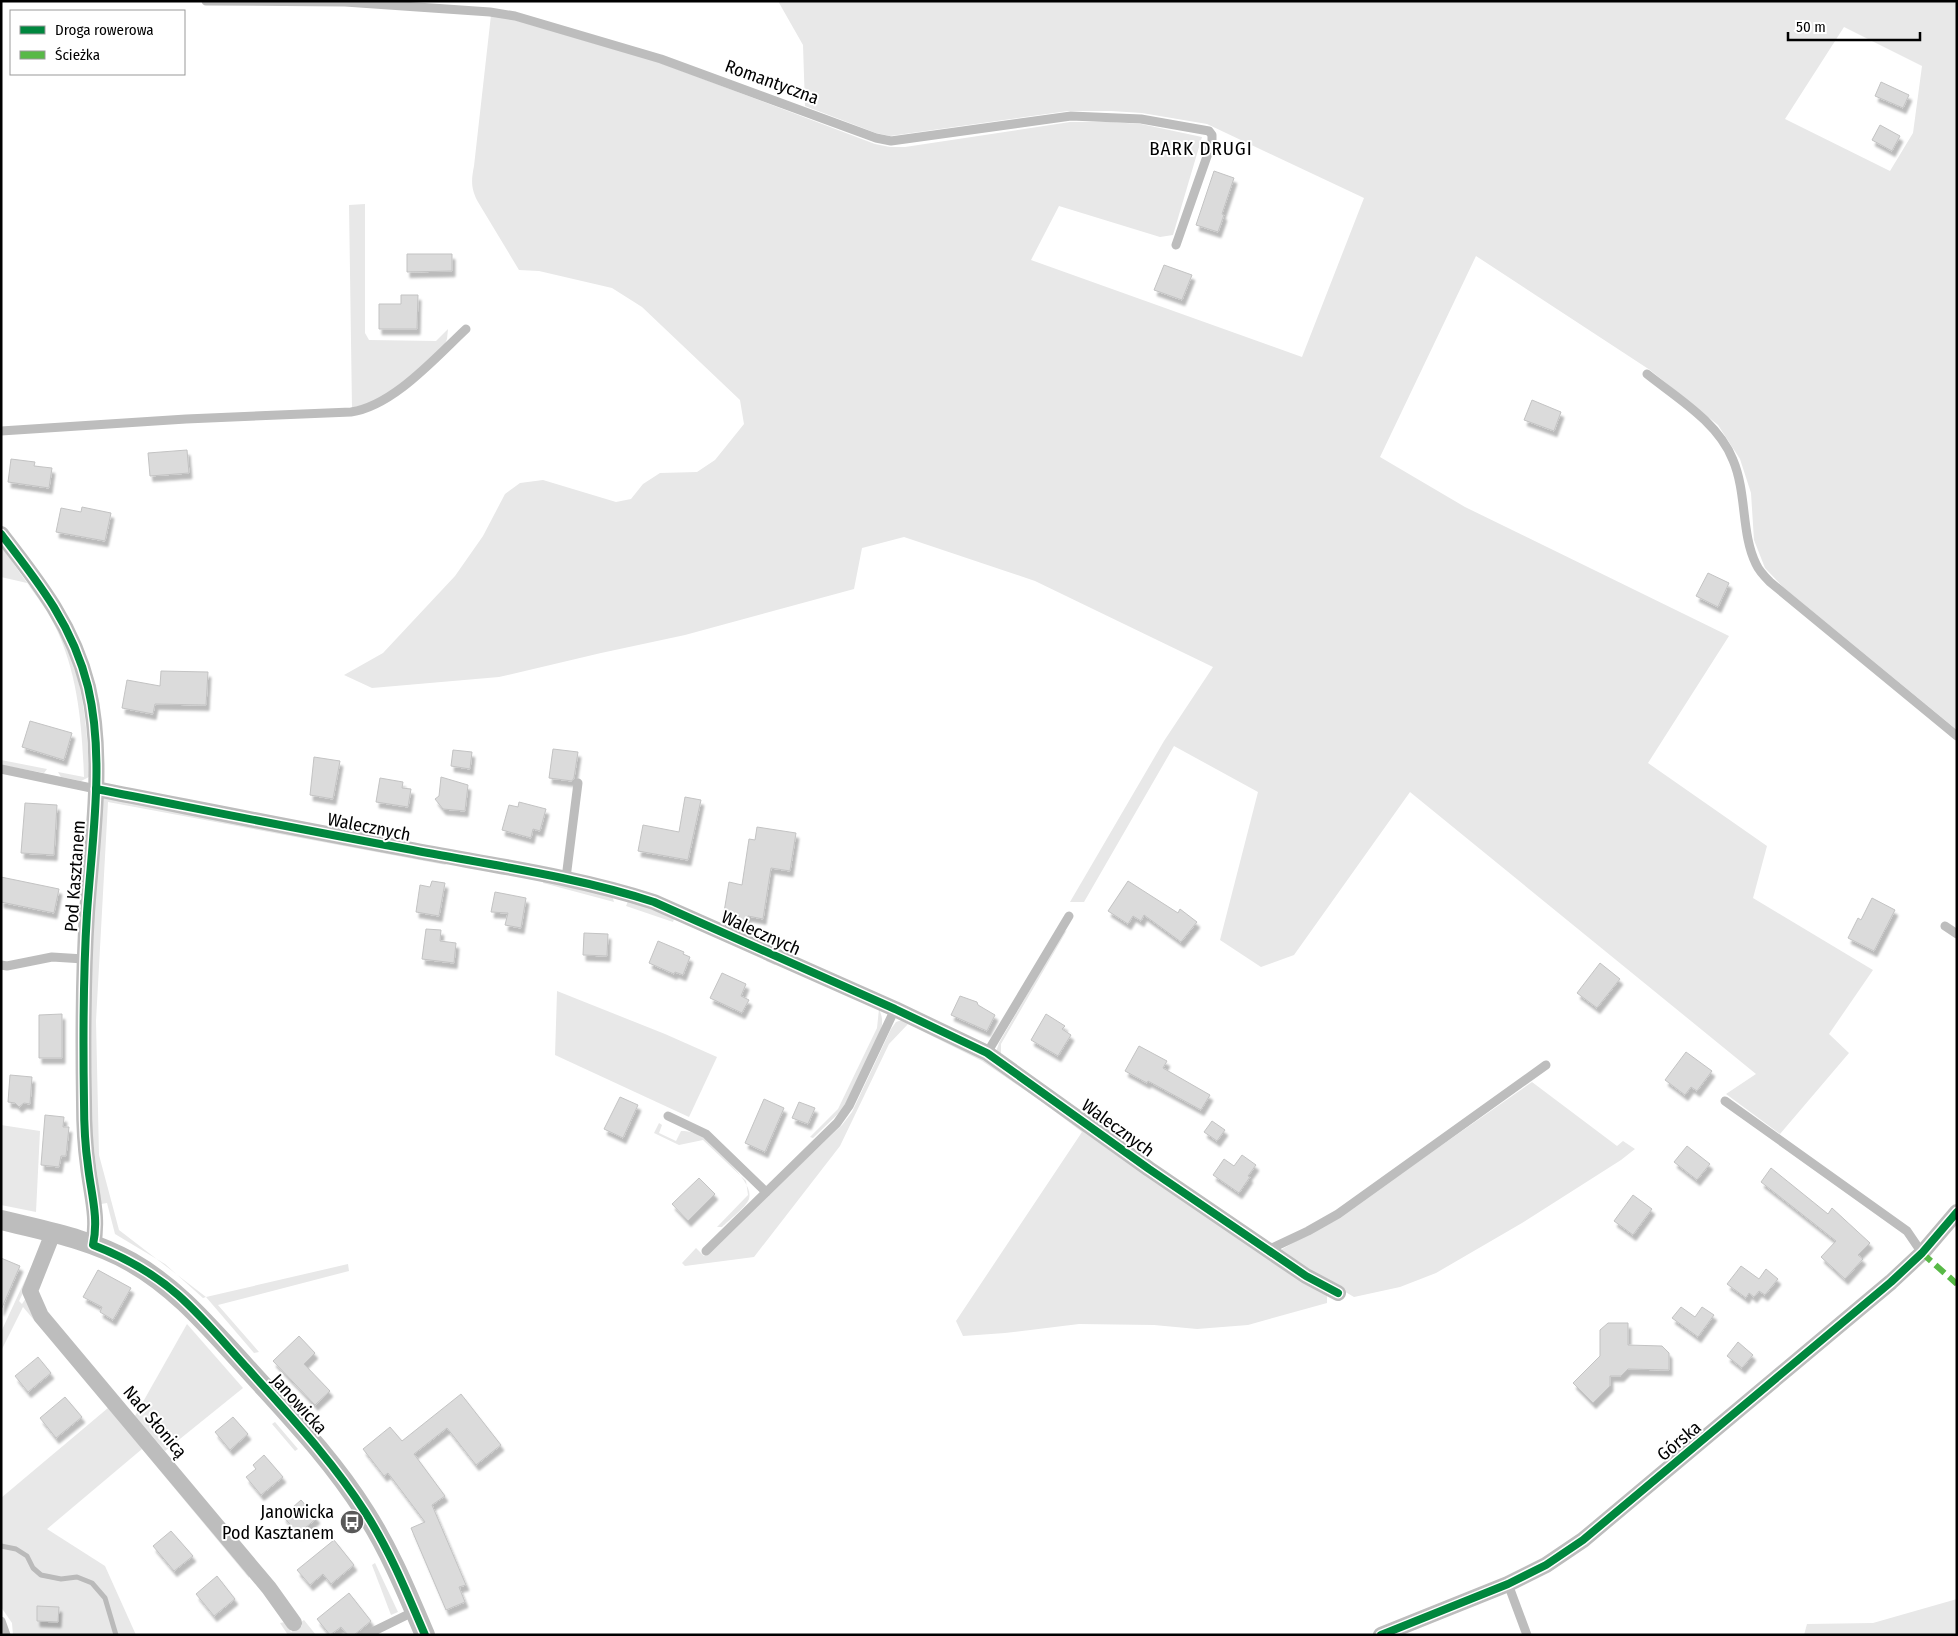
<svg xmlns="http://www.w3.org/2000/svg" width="1958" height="1636" viewBox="0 0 1958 1636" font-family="'Fira Sans Condensed',sans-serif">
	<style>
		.green { fill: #e8e8e8; fill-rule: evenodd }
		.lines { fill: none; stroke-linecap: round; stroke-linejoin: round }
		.stream { stroke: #bababa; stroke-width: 5 }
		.building { fill: #dbdbdb; stroke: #c3c3c3; filter: url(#shadow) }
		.service { stroke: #bdbdbd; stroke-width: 9 }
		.minor { stroke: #bdbdbd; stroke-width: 16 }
		.tertiary { stroke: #bdbdbd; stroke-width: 20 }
		.quiet { stroke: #58b947; stroke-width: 6; stroke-dasharray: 12 6; stroke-linecap: butt }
		.cycleway-casing { stroke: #fff; stroke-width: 11 }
		.cycleway { stroke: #00873e; stroke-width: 8 }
		.labels { text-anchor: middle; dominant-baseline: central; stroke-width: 4; stroke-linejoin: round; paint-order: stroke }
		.street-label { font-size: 18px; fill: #000; stroke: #fff }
		.poi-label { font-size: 18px; fill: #000; stroke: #fff; text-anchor: end }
		.neighbourhood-label { font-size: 19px; letter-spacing: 1px; fill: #000; stroke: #fff }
	</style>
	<defs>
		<filter id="shadow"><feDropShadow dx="3" dy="5.5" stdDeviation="1" flood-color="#0004"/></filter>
	</defs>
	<rect width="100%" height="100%" fill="#fff"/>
	<!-- green -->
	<g class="green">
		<path d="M778,1H1957V730L1783,587L1765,568L1754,540L1751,493L1740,459L1718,425L1650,370L1476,256L1380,457L1465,507L1729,636L1648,763L1767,846L1753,898L1873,970L1829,1034L1849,1053L1780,1134L1726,1094L1756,1074L1410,792L1294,955L1261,967L1220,940L1258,792L1174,746L1084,902H1070L1164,741L1213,667L1035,581L904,537L862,548L854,589L685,635L601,653L499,677L372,688L344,675L383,653L455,576L483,536L505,494L520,483L543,480L616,502L631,499L643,484L660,473L697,472L715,460L744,424L740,400L642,307L612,288L539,271L519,270L478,202C471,189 471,181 474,166L491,15L515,20L658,62L875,144L890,147H905L1070,122H1110L1141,124L1202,137L1173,235L1160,237L1059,206L1031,260L1302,357L1364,198L1207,124L1142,113L1111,111H1068L890,136L876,133L805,106L803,45ZM1844,27L1922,66L1913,133L1890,171L1785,119Z"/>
		<polygon points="365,204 365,333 369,340 436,341 448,329 447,339 444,346 392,392 375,402 352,408 349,205"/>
		<path d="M1,546C10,558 19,572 28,584C42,601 58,620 66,641C83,685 88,730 89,777L81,781L61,777L58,772L84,777C82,724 78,674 55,626C48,611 37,597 27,583L1,577Z"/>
		<polygon points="1,760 47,769 44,773 1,765"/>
		<polygon points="104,797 444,862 446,865 108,802 96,1021 99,1155 119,1230 206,1297 348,1264 349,1271 218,1305 259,1352 254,1353 206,1297 203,1298 165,1264 115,1234 107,1203 101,1204 92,1133 91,959 101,801"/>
		<polygon points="544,879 612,895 614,902 543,883"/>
		<polygon points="629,899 675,916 673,922 626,906"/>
		<polygon points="1067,930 1001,1044 1001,1055 996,1052 999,1043 1063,933"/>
		<path d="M767,958L879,1009C883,1018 883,1023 880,1033L843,1109L813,1138L810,1137L838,1109L877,1028L879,1009L776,963L775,965L766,961Z"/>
		<polygon points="557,991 665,1034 717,1057 689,1117 555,1055"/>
		<polygon points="902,1020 984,1058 1327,1294 1327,1303 1248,1325 1197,1329 1154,1325 1079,1324 1005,1333 963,1336 956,1321 1082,1132 1041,1101 982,1061 908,1024 889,1044 840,1146 754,1257 685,1266 682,1263 696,1248 704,1256 842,1125 852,1112 891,1029 896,1022"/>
		<polygon points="1532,1082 1617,1146 1623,1141 1635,1149 1621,1160 1522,1223 1436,1273 1400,1287 1354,1297 1277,1252 1339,1217"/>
		<path d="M659,1123L662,1125L659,1133L676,1141L681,1131C691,1131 697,1133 705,1138C716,1151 755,1182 749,1199C746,1207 728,1221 722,1227H717L748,1195L746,1181L703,1140L679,1145L654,1133Z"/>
		<polygon points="1,1125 40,1131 36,1212 1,1205"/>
		<polygon points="40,1248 28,1283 19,1301 22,1304 28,1295 45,1333 23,1307 1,1351 1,1332"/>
		<polygon points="187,1324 243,1388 165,1451 135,1416"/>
		<polygon points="108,1408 250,1574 249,1578 142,1449 47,1529 105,1566 136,1635 13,1635 12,1623 1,1607 1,1498"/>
		<polygon points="275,1422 298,1449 295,1451 272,1424"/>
		<polygon points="375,1563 398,1612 391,1615 372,1565"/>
		<polygon points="1957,1599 1957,1635 1804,1635 1807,1624 1873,1623"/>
		<polygon points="304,1620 316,1635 288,1635 280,1623 285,1622 291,1632 302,1626 301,1622"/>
	</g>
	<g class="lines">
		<!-- stream -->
		<polyline class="stream" points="1,1546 16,1549 27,1556 33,1568 41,1575 61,1579 77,1577 92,1583 105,1598 116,1635"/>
	</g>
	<!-- building -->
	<g class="building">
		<polygon points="1881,82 1909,95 1903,108 1875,96"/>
		<polygon points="1880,125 1900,136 1892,151 1872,140"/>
		<polygon points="1214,171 1234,178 1222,214 1224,215 1218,232 1196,225"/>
		<polygon points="407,254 452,254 452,271 407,272"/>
		<polygon points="1164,265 1192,275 1182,300 1154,290"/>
		<polygon points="401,295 418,295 417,329 379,329 379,304 401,304"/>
		<polygon points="1532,400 1561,412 1554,431 1524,420"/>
		<polygon points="187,450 189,473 150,476 148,453"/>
		<polygon points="11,459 35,462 34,466 52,468 49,488 8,482"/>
		<polygon points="82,507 111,513 105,541 56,532 61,508 81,512"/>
		<polygon points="1708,573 1729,583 1718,607 1696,596"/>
		<polygon points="161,671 208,672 206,705 155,704 153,714 122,708 127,680 160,686"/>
		<polygon points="30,721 72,733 64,760 22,747"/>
		<polygon points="553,749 578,752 574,778 572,781 549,778"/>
		<polygon points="453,750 472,752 470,769 451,766"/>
		<polygon points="314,757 340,761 333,799 310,795"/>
		<polygon points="441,777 468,785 465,811 443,809 435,799 439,796"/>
		<polygon points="380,778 403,782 402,788 411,789 408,807 376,802"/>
		<polygon points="685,797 701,800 688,860 638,851 643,825 679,832"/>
		<polygon points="519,802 546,809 540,831 533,829 531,838 502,830 509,805 518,807"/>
		<polygon points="25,803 57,805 54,855 21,853"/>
		<polygon points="757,827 796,833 790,871 771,868 763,919 748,916 742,923 738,914 724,912 729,882 742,885 749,839 755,840"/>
		<polygon points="1,877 59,889 54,913 1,902"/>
		<polygon points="432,881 445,883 439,916 416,912 420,885 430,887"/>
		<polygon points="1128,881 1178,913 1180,909 1197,922 1181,942 1144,915 1141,921 1133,916 1128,924 1108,911"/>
		<polygon points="495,892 526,898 521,928 505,925 508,913 491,912"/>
		<polygon points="1872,898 1895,910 1874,951 1848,938 1858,918 1861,920"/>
		<polygon points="426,929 441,930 440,941 456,943 454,963 422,959"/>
		<polygon points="584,933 608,934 607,956 583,955"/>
		<polygon points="658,941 684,952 683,954 690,957 683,975 675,972 674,974 649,963"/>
		<polygon points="1600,963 1620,979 1597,1008 1577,993"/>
		<polygon points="722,973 746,984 741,996 749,1000 742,1013 710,998"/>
		<polygon points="960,996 977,1002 978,1005 995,1015 987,1031 951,1015"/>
		<polygon points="62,1014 62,1058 39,1058 39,1015"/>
		<polygon points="1046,1014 1065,1026 1062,1029 1071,1035 1058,1056 1031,1040"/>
		<polygon points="1139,1046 1167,1061 1163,1068 1210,1095 1201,1110 1148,1081 1147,1083 1125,1071"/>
		<polygon points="1686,1052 1712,1071 1697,1091 1691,1087 1685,1095 1665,1080"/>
		<polygon points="10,1075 32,1077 30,1104 24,1103 19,1107 15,1103 8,1102"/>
		<polygon points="620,1097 638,1105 623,1138 604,1129"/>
		<polygon points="764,1099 784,1108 765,1152 745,1143"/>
		<polygon points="799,1102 815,1108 808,1124 792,1118"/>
		<polygon points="45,1115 64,1117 63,1127 69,1127 66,1156 61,1156 59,1167 41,1165"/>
		<polygon points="1212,1121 1225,1130 1217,1141 1204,1132"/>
		<polygon points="1687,1146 1710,1164 1697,1180 1674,1162"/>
		<polygon points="1242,1155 1256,1165 1248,1176 1250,1177 1239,1193 1213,1175 1224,1159 1234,1166"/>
		<polygon points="1771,1168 1828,1214 1832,1208 1870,1243 1858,1255 1863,1259 1845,1279 1821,1257 1836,1241 1761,1182"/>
		<polygon points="699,1178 715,1194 688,1221 672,1204"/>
		<polygon points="1633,1195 1652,1209 1633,1235 1614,1221"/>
		<polygon points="1,1258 20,1266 1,1310"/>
		<polygon points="1741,1266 1759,1279 1766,1269 1778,1279 1765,1295 1759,1291 1754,1297 1749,1293 1746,1298 1727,1284"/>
		<polygon points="98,1270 131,1288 113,1320 100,1312 102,1307 83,1297"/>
		<polygon points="1681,1307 1695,1317 1702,1307 1714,1315 1698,1337 1672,1318"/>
		<polygon points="1608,1323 1628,1323 1628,1345 1662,1346 1669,1353 1669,1370 1628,1369 1621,1376 1610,1376 1610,1386 1593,1403 1573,1383 1600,1356 1600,1330"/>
		<polygon points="299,1336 315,1353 304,1364 330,1391 315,1405 273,1361"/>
		<polygon points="1738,1342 1753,1355 1742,1368 1727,1356"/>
		<polygon points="38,1357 51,1373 28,1392 15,1376"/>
		<polygon points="461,1394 501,1445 476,1465 447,1428 414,1454 445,1496 432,1505 466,1585 459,1587 465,1602 446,1610 411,1528 425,1522 388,1473 384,1476 363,1449 390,1427 402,1441"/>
		<polygon points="65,1397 82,1417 56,1438 40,1418"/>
		<polygon points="233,1417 248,1434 230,1450 215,1432"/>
		<polygon points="264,1455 283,1477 261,1495 246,1477 256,1469 253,1465"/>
		<polygon points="301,1500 317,1518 298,1534 283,1516"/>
		<polygon points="171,1531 193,1556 174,1571 153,1546"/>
		<polygon points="334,1540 354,1565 331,1584 323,1574 310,1585 297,1570"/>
		<polygon points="217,1576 235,1599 214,1616 196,1594"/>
		<polygon points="349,1593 371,1621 354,1635 348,1635 341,1627 330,1635 317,1619"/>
		<polygon points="37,1606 59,1607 58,1622 37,1621"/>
	</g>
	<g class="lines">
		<!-- service -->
		<g class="service">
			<polyline points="206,1 345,2 490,12 515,16 661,59 876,138 891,141 1071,116 1141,119 1209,131 1212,135 1212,142 1176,245"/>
			<path d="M1647,374C1677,398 1718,422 1733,460C1747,493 1741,534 1756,564C1759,571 1765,577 1770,582L1957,736"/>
			<path d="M1,431L186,419L351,412C393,406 435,358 466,329"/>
			<polyline points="1,769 96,789"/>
			<polyline points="566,878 578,783"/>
			<polyline points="1945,926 1957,934"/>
			<polyline points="1,965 7,966 52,957 84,959"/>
			<polyline points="987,1053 1069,916"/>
			<polyline points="1725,1101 1907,1231 1922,1253"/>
			<polyline points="668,1116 706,1134 766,1192"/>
			<polyline points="1268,1250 1308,1231 1338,1214 1546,1065"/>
			<polyline points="706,1251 837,1123 849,1106 895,1009"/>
			<polyline points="1508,1584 1527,1635"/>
			<polyline points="1,1621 6,1635"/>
			<polyline points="366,1635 415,1611"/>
		</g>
		<!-- minor -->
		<g class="minor">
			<path d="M1,534C39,583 73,626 88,687C105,759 92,840 87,913C83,976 83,1039 84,1102C84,1124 85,1145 88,1166C91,1193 99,1218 93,1245"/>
			<path d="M96,789C199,809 303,830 407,849C490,865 574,876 654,902L895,1009L987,1053L1149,1169L1306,1276L1338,1293"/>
			<polyline points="53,1233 30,1291 41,1316 269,1588 294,1623"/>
			<polyline points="1381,1635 1508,1584 1546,1565 1583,1540 1891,1282 1922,1253 1957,1212"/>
		</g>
		<!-- tertiary -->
		<path class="tertiary" d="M1,1220C45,1231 91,1239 131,1262C177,1288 209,1327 245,1366C287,1413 331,1458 365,1512C390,1551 407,1593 425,1635"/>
		<!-- quiet -->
		<polyline class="quiet" points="1922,1253 1957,1284"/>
		<!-- cycleway casing -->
		<g class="cycleway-casing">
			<g id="cycleway">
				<path d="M1,534C39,583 73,626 88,687C105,759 92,840 87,913C83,976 83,1039 84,1102C84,1124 85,1145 88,1166C91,1193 99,1218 93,1245C124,1257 153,1273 178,1295C203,1317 225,1344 248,1369C289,1415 332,1460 365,1512C390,1551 407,1593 425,1635"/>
				<path d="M96,789C199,809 303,830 407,849C490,865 574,876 654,902L895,1009L987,1053L1149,1169L1306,1276L1338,1293"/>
				<polyline points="1381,1635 1508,1584 1546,1565 1583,1540 1891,1282 1922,1253 1957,1212"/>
			</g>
		</g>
		<!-- cycleway -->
		<use href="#cycleway" class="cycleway"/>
	</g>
	<!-- icons -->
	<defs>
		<g id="bus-disc" transform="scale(1.25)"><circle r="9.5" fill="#595959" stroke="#fff"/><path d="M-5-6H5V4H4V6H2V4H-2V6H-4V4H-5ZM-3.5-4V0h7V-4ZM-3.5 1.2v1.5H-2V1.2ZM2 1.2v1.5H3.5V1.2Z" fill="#fff"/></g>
	</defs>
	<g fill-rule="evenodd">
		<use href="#bus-disc" x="352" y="1522"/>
	</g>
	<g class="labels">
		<!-- street labels -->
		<g class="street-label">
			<text transform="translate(772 82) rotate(20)">Romantyczna</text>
			<text transform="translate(369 827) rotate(11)">Walecznych</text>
			<text transform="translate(75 876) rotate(-86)">Pod Kasztanem</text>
			<text transform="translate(761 933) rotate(24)">Walecznych</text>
			<text transform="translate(1118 1128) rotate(36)">Walecznych</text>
			<text transform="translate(299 1404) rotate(48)">Janowicka</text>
			<text transform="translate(155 1422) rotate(50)">Nad Słonicą</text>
			<text transform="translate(1679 1441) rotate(-40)">Górska</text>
		</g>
		<!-- poi labels -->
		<g class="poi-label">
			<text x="334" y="1512">Janowicka<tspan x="334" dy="21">Pod Kasztanem</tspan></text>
		</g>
		<!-- neighbourhood labels -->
		<g class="neighbourhood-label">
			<text x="1201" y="148">BARK DRUGI</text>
		</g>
	</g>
	<!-- border -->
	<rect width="1958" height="1636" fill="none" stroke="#000000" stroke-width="5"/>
	<!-- legend -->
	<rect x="10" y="10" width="175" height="65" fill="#ffffff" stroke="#999999"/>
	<rect x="20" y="26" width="25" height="8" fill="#00873e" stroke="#999999"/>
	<text x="55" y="35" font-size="15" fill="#000000">Droga rowerowa</text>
	<rect x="20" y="51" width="25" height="8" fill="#58b947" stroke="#999999"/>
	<text x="55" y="60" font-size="15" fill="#000000">Ścieżka</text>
	<!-- scale -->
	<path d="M1788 32v8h132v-8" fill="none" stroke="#000000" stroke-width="2.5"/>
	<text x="1796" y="32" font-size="15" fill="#000000" stroke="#ffffff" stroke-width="4" paint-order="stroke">50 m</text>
</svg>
